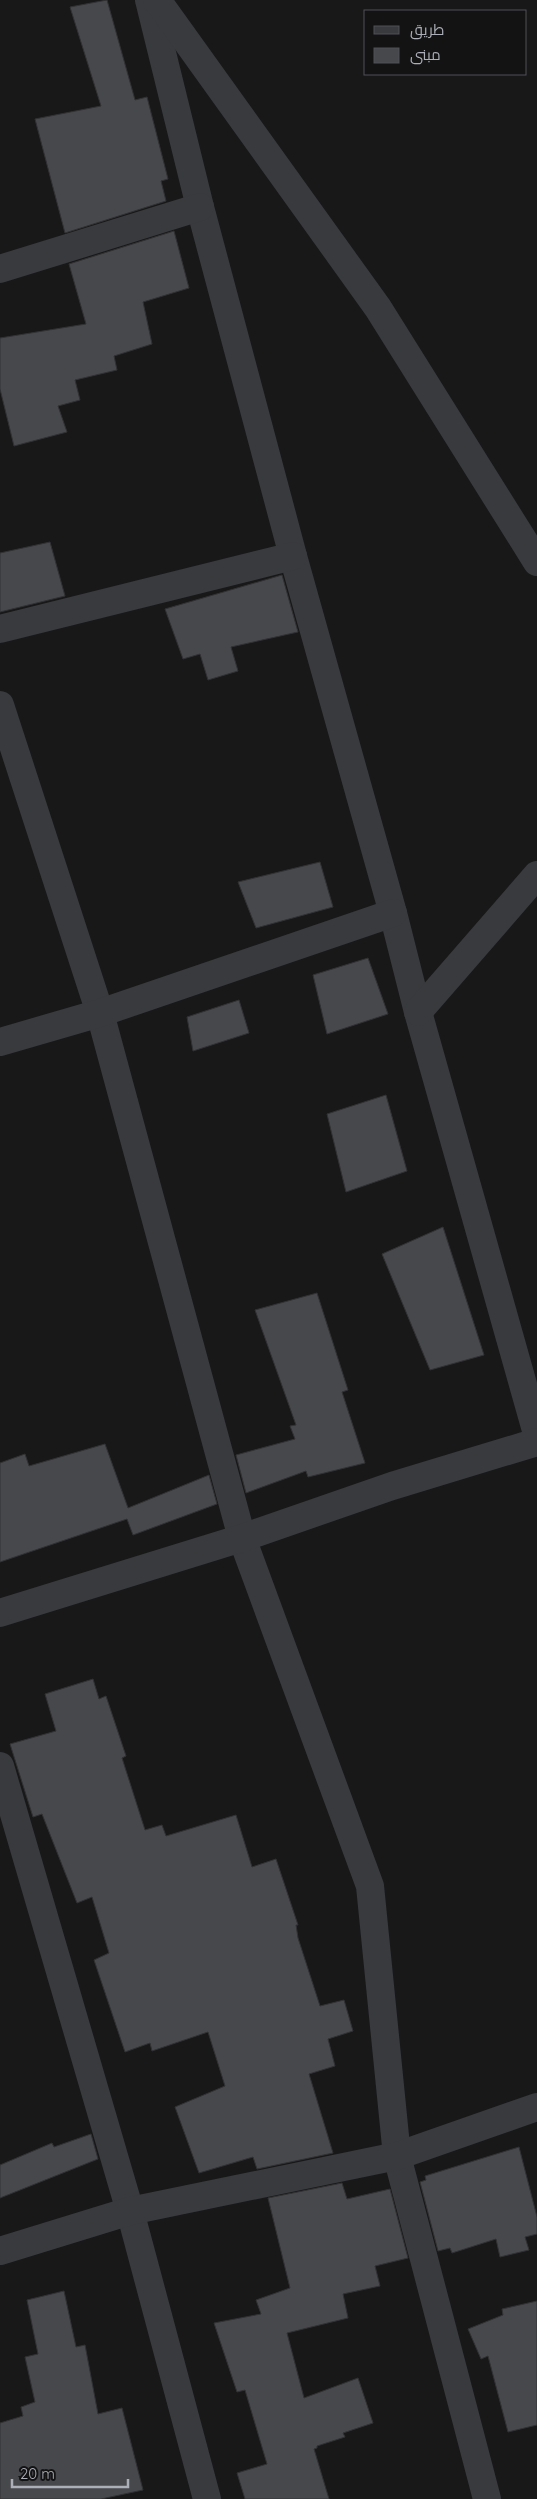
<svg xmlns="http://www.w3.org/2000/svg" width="537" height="2499" viewBox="0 0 537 2499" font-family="Quicksand,Cairo,sans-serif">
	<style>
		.building { fill: #47484c; stroke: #323235 }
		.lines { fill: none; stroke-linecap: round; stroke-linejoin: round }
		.minor { stroke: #393a3e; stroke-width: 28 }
		.tertiary { stroke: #393a3e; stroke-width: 28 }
	</style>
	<rect width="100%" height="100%" fill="#181819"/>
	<!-- building -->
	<g class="building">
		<polygon points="107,0 135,100 147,97 168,179 161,181 166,201 65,233 35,119 101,106 70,7"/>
		<polygon points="174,231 189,288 143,302 152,344 114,356 117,370 75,380 80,400 58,406 67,432 14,446 0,389 0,338 86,324 69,264"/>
		<polygon points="50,542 65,596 0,612 0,553"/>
		<polygon points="282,575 298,632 231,647 238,671 208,680 200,654 183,659 165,609"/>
		<polygon points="320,862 333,907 256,928 238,882"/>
		<polygon points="368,958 388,1014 327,1034 313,975"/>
		<polygon points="239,1000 249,1033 193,1051 187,1017"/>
		<polygon points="386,1095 407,1171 346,1192 327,1114"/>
		<polygon points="443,1227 484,1355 430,1370 382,1254"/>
		<polygon points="317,1293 348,1390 342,1392 365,1463 308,1477 306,1471 246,1493 236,1455 295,1439 290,1426 296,1425 255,1310"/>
		<polygon points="105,1444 128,1508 209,1475 217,1504 133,1535 127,1519 0,1562 0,1463 25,1454 29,1466"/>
		<polygon points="93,1679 99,1699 106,1696 126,1756 122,1758 145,1830 162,1825 166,1836 236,1815 252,1867 276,1859 298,1925 296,1925 298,1938 320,2006 344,2000 353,2031 328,2039 335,2066 309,2074 333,2153 257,2169 253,2157 199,2173 175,2107 225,2086 208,2032 152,2051 150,2043 125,2052 94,1960 109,1953 92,1897 77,1903 42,1814 33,1817 10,1744 56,1731 45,1694"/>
		<polygon points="91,2134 98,2159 0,2198 0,2165 52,2143 54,2147"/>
		<polygon points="519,2147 537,2217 537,2234 525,2237 529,2250 500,2257 496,2239 452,2253 450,2248 438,2251 420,2182 426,2180 425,2176"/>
		<polygon points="342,2183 347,2199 390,2189 408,2258 375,2266 380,2286 343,2294 348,2318 287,2333 304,2398 358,2378 373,2423 343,2433 345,2437 317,2446 317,2448 314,2449 329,2499 245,2499 237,2473 267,2464 245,2390 237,2392 214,2323 261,2314 256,2300 290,2288 268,2198"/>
		<polygon points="64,2291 76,2347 85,2345 98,2414 122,2408 143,2490 101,2499 0,2499 0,2423 23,2416 21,2407 35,2402 25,2357 38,2354 27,2300"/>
		<polygon points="537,2301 537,2425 508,2432 488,2356 481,2359 468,2329 503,2315 502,2309"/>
	</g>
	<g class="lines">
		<!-- minor -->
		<g class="minor">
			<polyline points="149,0 200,207 293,556 393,913 418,1012 537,1434"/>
			<polyline points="157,0 378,308 537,562"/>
			<polyline points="0,269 200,207"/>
			<polyline points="0,629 293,556"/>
			<polyline points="0,705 100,1013 242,1538 370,1886 397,2156 487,2499"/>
			<polyline points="418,1012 537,875"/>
			<polyline points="0,1042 100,1013 393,913"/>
			<polyline points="0,1766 130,2211 207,2499"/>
			<polyline points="0,2251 130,2211 397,2156 537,2107"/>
		</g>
		<!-- tertiary -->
		<polyline class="tertiary" points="0,1613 242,1538 392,1486 537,1442"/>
	</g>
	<!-- legend -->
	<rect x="364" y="10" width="162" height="65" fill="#131314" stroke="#505156"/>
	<rect x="374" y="26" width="25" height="8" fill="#393a3e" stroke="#505156"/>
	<text x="410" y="35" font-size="15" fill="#acafb8">طريق</text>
	<rect x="374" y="48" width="25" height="15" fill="#47484c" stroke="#505156"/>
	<text x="410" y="60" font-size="15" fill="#acafb8">مبنى</text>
	<!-- scale -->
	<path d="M12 2479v8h116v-8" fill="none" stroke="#acafb8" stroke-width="2.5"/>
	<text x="20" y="2479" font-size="15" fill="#acafb8" stroke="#131314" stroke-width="4" paint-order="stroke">20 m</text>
</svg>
